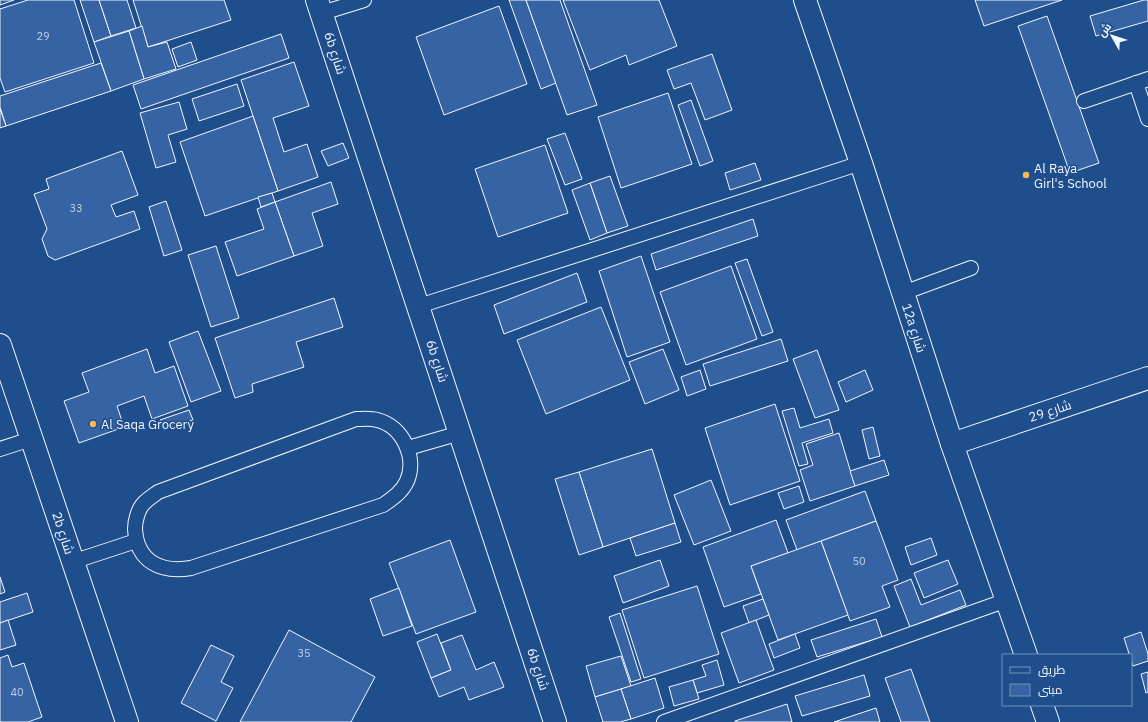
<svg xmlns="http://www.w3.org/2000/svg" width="1148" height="722" viewBox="0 0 1148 722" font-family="'IBM Plex Sans',Cairo,sans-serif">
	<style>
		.building { fill: #3563a3; stroke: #f2f6ff }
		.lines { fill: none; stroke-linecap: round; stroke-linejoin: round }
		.lane-casing { stroke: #f2f6ff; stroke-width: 16 }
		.street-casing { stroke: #f2f6ff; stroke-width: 24 }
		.lane { stroke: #1f4e8c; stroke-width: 14 }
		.street { stroke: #1f4e8c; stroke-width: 22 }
		.poi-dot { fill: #ffb74d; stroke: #1f4e8c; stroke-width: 1.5 }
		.labels { text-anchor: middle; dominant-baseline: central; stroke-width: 3; stroke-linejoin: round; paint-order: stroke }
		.number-label { font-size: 11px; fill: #c3d1e8 }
		.street-label { font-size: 13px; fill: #f2f6ff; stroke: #1f4e8c }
		.poi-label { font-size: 13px; fill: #f2f6ff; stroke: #1f4e8c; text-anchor: start }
	</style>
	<rect width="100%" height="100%" fill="#1f4e8c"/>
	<!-- building -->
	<g class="building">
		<polygon points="0,0 14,0 0,5"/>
		<polygon points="28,0 74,0 94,63 5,92 0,78 0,9"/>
		<polygon points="80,0 99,0 111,36 94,42"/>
		<polygon points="99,0 127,0 136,28 111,36"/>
		<polygon points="133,0 224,0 231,20 148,47"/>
		<polygon points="509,0 526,0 556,83 541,89"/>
		<polygon points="526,0 560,0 597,105 567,115"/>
		<polygon points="563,0 659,0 677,46 629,65 626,55 590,70"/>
		<polygon points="975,0 1062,0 984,26"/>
		<polygon points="1144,0 1148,0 1148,21 1096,36 1090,16"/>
		<polygon points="499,6 527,84 444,115 416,37"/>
		<polygon points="1047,16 1099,163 1070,173 1018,26"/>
		<polygon points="142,26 148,47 167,42 176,69 144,79 129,31"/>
		<polygon points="129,31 144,79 111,91 94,42"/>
		<polygon points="281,34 289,58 141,109 133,85"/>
		<polygon points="191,42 197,60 178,67 172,49"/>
		<polygon points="712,54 732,110 705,120 691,83 674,89 667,70"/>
		<polygon points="294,62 309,106 273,118 284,152 307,144 318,177 278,191 241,80"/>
		<polygon points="101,63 111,91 6,126 0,107 0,96"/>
		<polygon points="237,84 244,106 199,121 192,99"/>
		<polygon points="668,93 692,164 621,188 598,117"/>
		<polygon points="691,100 713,161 700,166 678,105"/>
		<polygon points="179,102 187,129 168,135 176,162 156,168 140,113"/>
		<polygon points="0,109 6,126 0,128"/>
		<polygon points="253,116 278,191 205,216 180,142"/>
		<polygon points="565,133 582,179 565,185 547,139"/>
		<polygon points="343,143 349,158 328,166 321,151"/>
		<polygon points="545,145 568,213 498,237 475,169"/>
		<polygon points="122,151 138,195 111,205 116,217 134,211 140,229 55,260 48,256 42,239 47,229 34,194 49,189 46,179"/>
		<polygon points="755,163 761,180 730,190 725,173"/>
		<polygon points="610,176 628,226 607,233 590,183"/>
		<polygon points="331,182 338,204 312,213 323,246 294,256 275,202"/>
		<polygon points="590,183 607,233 590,240 572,190"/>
		<polygon points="272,193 275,202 261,207 258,197"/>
		<polygon points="166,201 182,250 164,256 149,207"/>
		<polygon points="275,202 294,256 237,276 225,242 264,229 257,209"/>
		<polygon points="753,219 758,236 656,270 651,254"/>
		<polygon points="216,246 239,318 211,327 188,255"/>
		<polygon points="641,256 670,342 627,357 599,271"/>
		<polygon points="747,259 773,332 762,336 735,263"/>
		<polygon points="731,266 757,339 686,365 660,292"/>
		<polygon points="577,273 587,302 504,334 494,305"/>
		<polygon points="334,298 343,327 296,342 304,367 252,384 253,392 235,398 215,338"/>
		<polygon points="601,307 630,380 546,414 517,340"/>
		<polygon points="198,331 221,391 191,402 169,342"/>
		<polygon points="781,339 788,361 710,386 703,364"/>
		<polygon points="147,349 155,373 174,366 188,406 152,419 144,396 117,406 124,427 79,443 64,401 89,392 82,373"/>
		<polygon points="663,349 679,390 645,404 629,362"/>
		<polygon points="817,350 839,410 815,418 793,359"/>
		<polygon points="700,370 706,389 687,396 681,377"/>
		<polygon points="865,370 873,390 846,402 838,382"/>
		<polygon points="775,404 800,481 730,505 705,428"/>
		<polygon points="794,408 800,428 829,419 833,433 802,443 808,464 799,466 782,411"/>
		<polygon points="189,410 193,420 164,430 160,420"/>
		<polygon points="873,427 880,456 869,459 862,430"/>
		<polygon points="839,433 855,486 810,501 800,470 813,465 806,444"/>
		<polygon points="652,449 675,523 603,547 579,472"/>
		<polygon points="884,460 889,475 855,486 850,471"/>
		<polygon points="579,472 603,547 579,555 555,479"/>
		<polygon points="711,480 731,531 694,545 674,495"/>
		<polygon points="799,486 804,502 784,509 778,493"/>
		<polygon points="865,491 876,521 797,550 786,520"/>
		<polygon points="776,520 788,553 751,566 761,594 724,607 703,547"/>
		<polygon points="876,521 898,580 882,586 890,607 850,621 821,541"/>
		<polygon points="675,523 681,542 636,556 630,538"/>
		<polygon points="931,538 937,555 911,565 905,547"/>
		<polygon points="450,540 476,612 416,634 389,563"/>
		<polygon points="821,541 848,615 778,640 751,566"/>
		<polygon points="660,560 669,586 623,603 614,576"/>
		<polygon points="948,560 958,584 924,598 914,573"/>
		<polygon points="0,577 5,592 0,594"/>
		<polygon points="911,579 921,605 960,590 966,605 910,627 894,586"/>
		<polygon points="697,586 719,654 644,678 622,610"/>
		<polygon points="399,588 412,626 383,636 370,599"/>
		<polygon points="27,593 33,612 0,623 0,602"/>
		<polygon points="763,599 769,615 749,623 743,606"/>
		<polygon points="620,613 641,679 631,682 609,617"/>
		<polygon points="876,619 882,637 817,657 811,640"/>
		<polygon points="8,620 16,645 0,650 0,623"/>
		<polygon points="756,620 774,670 739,683 721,633"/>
		<polygon points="289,630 375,677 351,722 240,722"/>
		<polygon points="1141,632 1148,654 1148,661 1133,666 1124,638"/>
		<polygon points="437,634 451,670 431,678 417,642"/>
		<polygon points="795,634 800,648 774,658 769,644"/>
		<polygon points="462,635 476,670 494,662 504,687 469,700 464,687 439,697 431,678 451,670 441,643"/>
		<polygon points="211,645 234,656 221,682 233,688 216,721 181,703"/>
		<polygon points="8,655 12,667 24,663 42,717 28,722 0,722 0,658"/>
		<polygon points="621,656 631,686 595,697 586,666"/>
		<polygon points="717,660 724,685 697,693 693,680 706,676 702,665"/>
		<polygon points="911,669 930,722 901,722 885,678"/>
		<polygon points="1148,672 1148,692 1146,693 1141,674"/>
		<polygon points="864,675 870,696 802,716 795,696"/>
		<polygon points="655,678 664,708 631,719 621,689"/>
		<polygon points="693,680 699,699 674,706 669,687"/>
		<polygon points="621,689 631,719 620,722 603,722 595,697"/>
		<polygon points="787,704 792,722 735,722 735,721"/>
		<polygon points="876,708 880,722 834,722"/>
	</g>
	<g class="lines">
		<!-- lane casing -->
		<g class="lane-casing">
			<g id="lane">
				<polyline points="322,13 364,0"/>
				<polyline points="1136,83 1148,119"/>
				<polyline points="1084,101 1148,79"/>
				<polyline points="903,293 971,268"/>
				<polyline points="419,306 861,163"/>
				<path d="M356,419C362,419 371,418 377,420C403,426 417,458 407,481C402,492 393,498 383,505L191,568C161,573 137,562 135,529C135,521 138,509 144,503C148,499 154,495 158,492Z"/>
				<polyline points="408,448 460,433"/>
				<polyline points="0,449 31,439"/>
				<polyline points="72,562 136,541"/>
				<polyline points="664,722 1007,600"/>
			</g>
		</g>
		<!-- street casing -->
		<g class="street-casing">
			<g id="street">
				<polyline points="317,0 555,722"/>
				<polyline points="805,0 861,163 952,444 1026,655"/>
				<polyline points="0,345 127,722"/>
				<polyline points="952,444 1148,378"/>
				<polyline points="1042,705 1048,722"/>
			</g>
		</g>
		<!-- lane -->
		<use href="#lane" class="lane"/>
		<!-- street -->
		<use href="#street" class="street"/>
	</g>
	<!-- markers -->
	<g class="poi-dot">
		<circle cx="1026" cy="175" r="4"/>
		<circle cx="93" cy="424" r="4"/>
	</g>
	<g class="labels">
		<!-- number labels -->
		<g class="number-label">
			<text x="43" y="36">29</text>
			<text x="76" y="208">33</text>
			<text x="859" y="561">50</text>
			<text x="304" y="653">35</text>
			<text x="17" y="692">40</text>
		</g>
		<!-- street labels -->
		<g class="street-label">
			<text transform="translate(335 53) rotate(72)">6b شارع</text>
			<text transform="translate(914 328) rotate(72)">12a شارع</text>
			<text transform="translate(437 361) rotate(72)">6b شارع</text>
			<text transform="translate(1050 411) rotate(-18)">شارع 29</text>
			<text transform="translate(63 533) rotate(72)">2b شارع</text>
			<text transform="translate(538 669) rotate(72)">6b شارع</text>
		</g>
		<!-- poi labels -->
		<g class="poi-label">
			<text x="1034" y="168">Al Raya<tspan x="1034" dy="15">Girl's School</tspan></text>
			<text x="101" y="424">Al Saqa Grocery</text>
		</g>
	</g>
	<!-- legend -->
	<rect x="1002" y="654" width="130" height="52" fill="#1f4e8c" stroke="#7391ba"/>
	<rect x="1010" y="667" width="20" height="6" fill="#1f4e8c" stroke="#7391ba"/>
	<text x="1038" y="674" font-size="12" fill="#f2f6ff">طريق</text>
	<rect x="1010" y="684" width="20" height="12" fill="#3563a3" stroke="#7391ba"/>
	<text x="1038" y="694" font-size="12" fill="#f2f6ff">مبنى</text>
	<!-- north arrow -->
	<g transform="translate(1112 36) rotate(309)" stroke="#1f4e8c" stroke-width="3" paint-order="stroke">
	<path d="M0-3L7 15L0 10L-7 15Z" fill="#f2f6ff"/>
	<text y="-6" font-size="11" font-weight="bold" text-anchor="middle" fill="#f2f6ff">ش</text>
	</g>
</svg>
